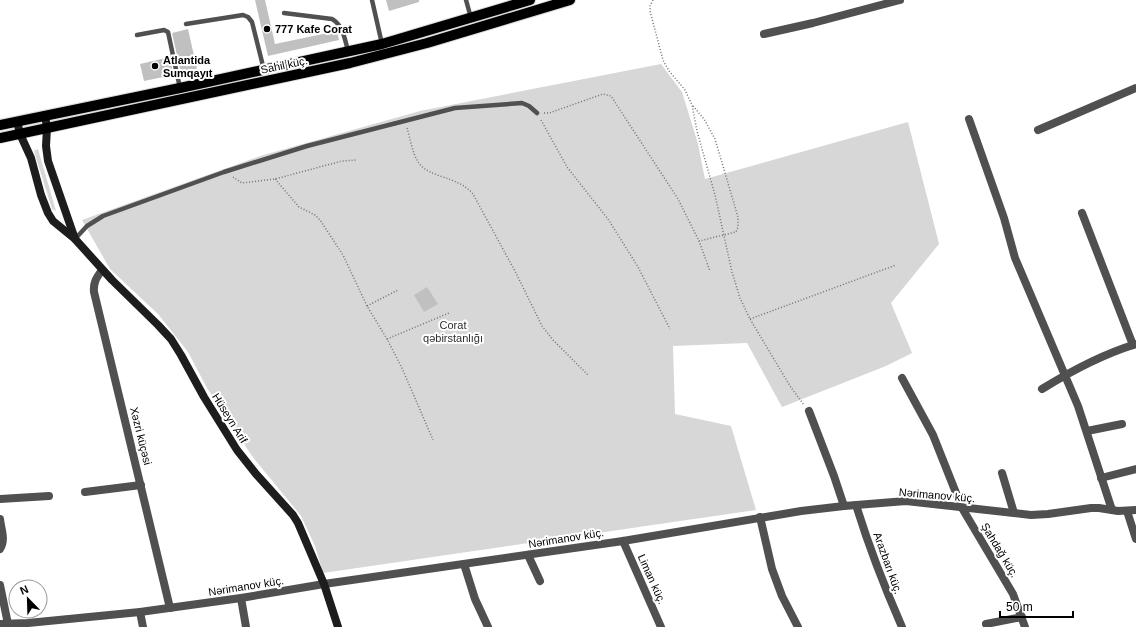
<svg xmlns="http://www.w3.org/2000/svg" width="1136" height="627" viewBox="0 0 1136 627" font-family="Helvetica,sans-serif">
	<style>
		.green { fill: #d7d7d7 }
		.building { fill: #c0c0c0 }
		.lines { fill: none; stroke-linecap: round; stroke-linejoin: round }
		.primary-casing { stroke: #dbdbdb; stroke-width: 12 }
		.path { stroke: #727272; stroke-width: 1.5; stroke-dasharray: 1 2; stroke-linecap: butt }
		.lane { stroke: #505050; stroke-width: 4.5 }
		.street { stroke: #505050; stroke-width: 8 }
		.secondary { stroke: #1d1d1d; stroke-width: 8 }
		.primary { stroke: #000; stroke-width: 10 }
		.poi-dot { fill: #000; stroke: #fff; stroke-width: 1.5 }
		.labels { text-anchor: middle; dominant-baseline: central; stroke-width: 4; stroke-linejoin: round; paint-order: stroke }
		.poi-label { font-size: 11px; font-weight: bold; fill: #000; stroke: #fff; text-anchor: start }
		.street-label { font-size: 11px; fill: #000; stroke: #fff }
		.park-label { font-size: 11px; fill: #2e2e2e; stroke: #fff }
	</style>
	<rect width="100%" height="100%" fill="#fff"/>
	<!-- green -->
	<g class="green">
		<polygon points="661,64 682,92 698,144 705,179 908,122 939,244 891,303 912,353 886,366 782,407 747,343 673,346 675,414 731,426 756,510 323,573 315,546 301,516 252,456 207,388 188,352 158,314 110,269 82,220 260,156 420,111"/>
		<polygon points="38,149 56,211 52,209 34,151"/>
	</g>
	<!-- building -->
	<g class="building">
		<polygon points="255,0 265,0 275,44 337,31 339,40 268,56"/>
		<polygon points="386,0 419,0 419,2 389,11"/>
		<polygon points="188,29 197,69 181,73 172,33"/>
		<polygon points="170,57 173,75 144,81 140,64"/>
		<polygon points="427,287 438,304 424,312 414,295"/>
	</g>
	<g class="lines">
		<!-- primary casing -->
		<g class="primary-casing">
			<g id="primary">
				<polyline points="0,125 180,88 382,44 530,0"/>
				<polyline points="0,138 350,63 427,43 570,0"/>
			</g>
		</g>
		<!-- path -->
		<g class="path">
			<polyline points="653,0 650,6 650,11 663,60 669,71 685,90 692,105 697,131 715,195 732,272 740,298 750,319 790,386 804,405"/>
			<polyline points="693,106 704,119 715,139 738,217 738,227 736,232 699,241"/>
			<polyline points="544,113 549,113 603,94 611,96 678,199 699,241 710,271"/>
			<polyline points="541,120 567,167 608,219 638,267 670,329"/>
			<path d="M407,128C410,138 413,156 419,163C429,178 458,176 473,194L516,273L542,326L553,340L588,375"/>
			<polyline points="233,177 242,183 275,179 342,161 357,160"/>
			<polyline points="275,179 299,207 315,215 320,220 343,255 367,306 387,339 402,368 433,440"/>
			<polyline points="367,306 398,290"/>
			<polyline points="750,319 896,265"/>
			<polyline points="387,339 449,313"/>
		</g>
		<!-- lane -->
		<g class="lane">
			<polyline points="372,0 382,44"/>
			<polyline points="466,0 471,18"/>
			<path d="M284,13L332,19C343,25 345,40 348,51"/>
			<polyline points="186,24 243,15 248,17 252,22 264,70"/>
			<polyline points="137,35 164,30 168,32 180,88"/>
			<polyline points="75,239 87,226 103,216 224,172 307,146 455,108 522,103 529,106 537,113"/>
		</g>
		<!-- street -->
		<g class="street">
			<polyline points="764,34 813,23 900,0"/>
			<polyline points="969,119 1004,218 1015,258 1021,272 1078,406 1112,510"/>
			<polyline points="1038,130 1136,88"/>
			<polyline points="1082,213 1133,345"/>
			<path d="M102,270C97,277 93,282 94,292L170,608"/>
			<polyline points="902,378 933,435 962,508 1013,594 1025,627"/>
			<path d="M1042,389C1071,371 1103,354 1136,344"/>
			<polyline points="809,411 834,476 844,506"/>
			<polyline points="1087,431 1122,424"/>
			<polyline points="1002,473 1014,513"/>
			<polyline points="1101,478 1136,469"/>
			<polyline points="85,492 141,485"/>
			<polyline points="0,499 49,496"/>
			<path d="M856,505C869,547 884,586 902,627"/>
			<polyline points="1127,511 1136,539"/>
			<polyline points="760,517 772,569 782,596 798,627"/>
			<path d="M0,519C1,529 6,540 0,549"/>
			<polyline points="623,541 661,627"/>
			<polyline points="528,555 540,581"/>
			<polyline points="464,564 475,599 488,627"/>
			<polyline points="0,585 8,624"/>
			<polyline points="241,598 246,627"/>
			<polyline points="140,612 143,627"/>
			<polyline points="0,624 28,623 140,612 241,598 324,584 623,541 801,511 844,506 906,501 1031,515 1048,514 1091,508 1099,508 1118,511 1136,510"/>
			<polyline points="986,624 1022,617"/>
		</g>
		<!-- secondary -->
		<g class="secondary">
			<polyline points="45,115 47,128 46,146 48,161 75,239"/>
			<polyline points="17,121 20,134 31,158 41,195 48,213 53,221 75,239 112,280 158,325 171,339 181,355 204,397 237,450 256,474 293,515 298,523 324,584 338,627"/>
		</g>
		<!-- primary -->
		<use href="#primary" class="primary"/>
	</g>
	<!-- markers -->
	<g class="poi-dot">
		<circle cx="267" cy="29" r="4"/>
		<circle cx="155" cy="66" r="4"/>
	</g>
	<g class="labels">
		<!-- poi labels -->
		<g class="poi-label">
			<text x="275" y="29">777 Kafe Corat</text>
			<text x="163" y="60">Atlantida<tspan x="163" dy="13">Sumqayıt</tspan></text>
		</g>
		<!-- street labels -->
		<g class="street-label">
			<text transform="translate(284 65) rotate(-12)">Sahil küç.</text>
			<text transform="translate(230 418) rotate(58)">Hüseyn Arif</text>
			<text transform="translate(141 436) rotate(76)">Xəzri küçəsi</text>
			<text transform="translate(937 495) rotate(5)">Nərimanov küç.</text>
			<text transform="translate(566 538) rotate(-9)">Nərimanov küç.</text>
			<text transform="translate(1000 550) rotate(59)">Şahdağ küç.</text>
			<text transform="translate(888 563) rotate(70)">Arazbarı küç.</text>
			<text transform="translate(652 579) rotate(66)">Liman küç.</text>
			<text transform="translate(246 586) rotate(-9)">Nərimanov küç.</text>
		</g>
		<!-- park labels -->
		<g class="park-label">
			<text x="453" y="325">Corat<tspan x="453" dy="13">qəbirstanlığı</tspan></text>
		</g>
	</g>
	<!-- north arrow -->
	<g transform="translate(28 599) rotate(337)"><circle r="19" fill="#ffffff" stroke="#999999"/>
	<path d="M0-3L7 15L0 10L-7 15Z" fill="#000000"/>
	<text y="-6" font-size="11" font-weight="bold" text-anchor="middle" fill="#000000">N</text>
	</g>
	<!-- scale -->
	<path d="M1000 611v6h73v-6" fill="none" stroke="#000000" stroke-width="2"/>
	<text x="1006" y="611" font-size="12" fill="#000000" stroke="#ffffff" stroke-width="3" paint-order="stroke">50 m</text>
</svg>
